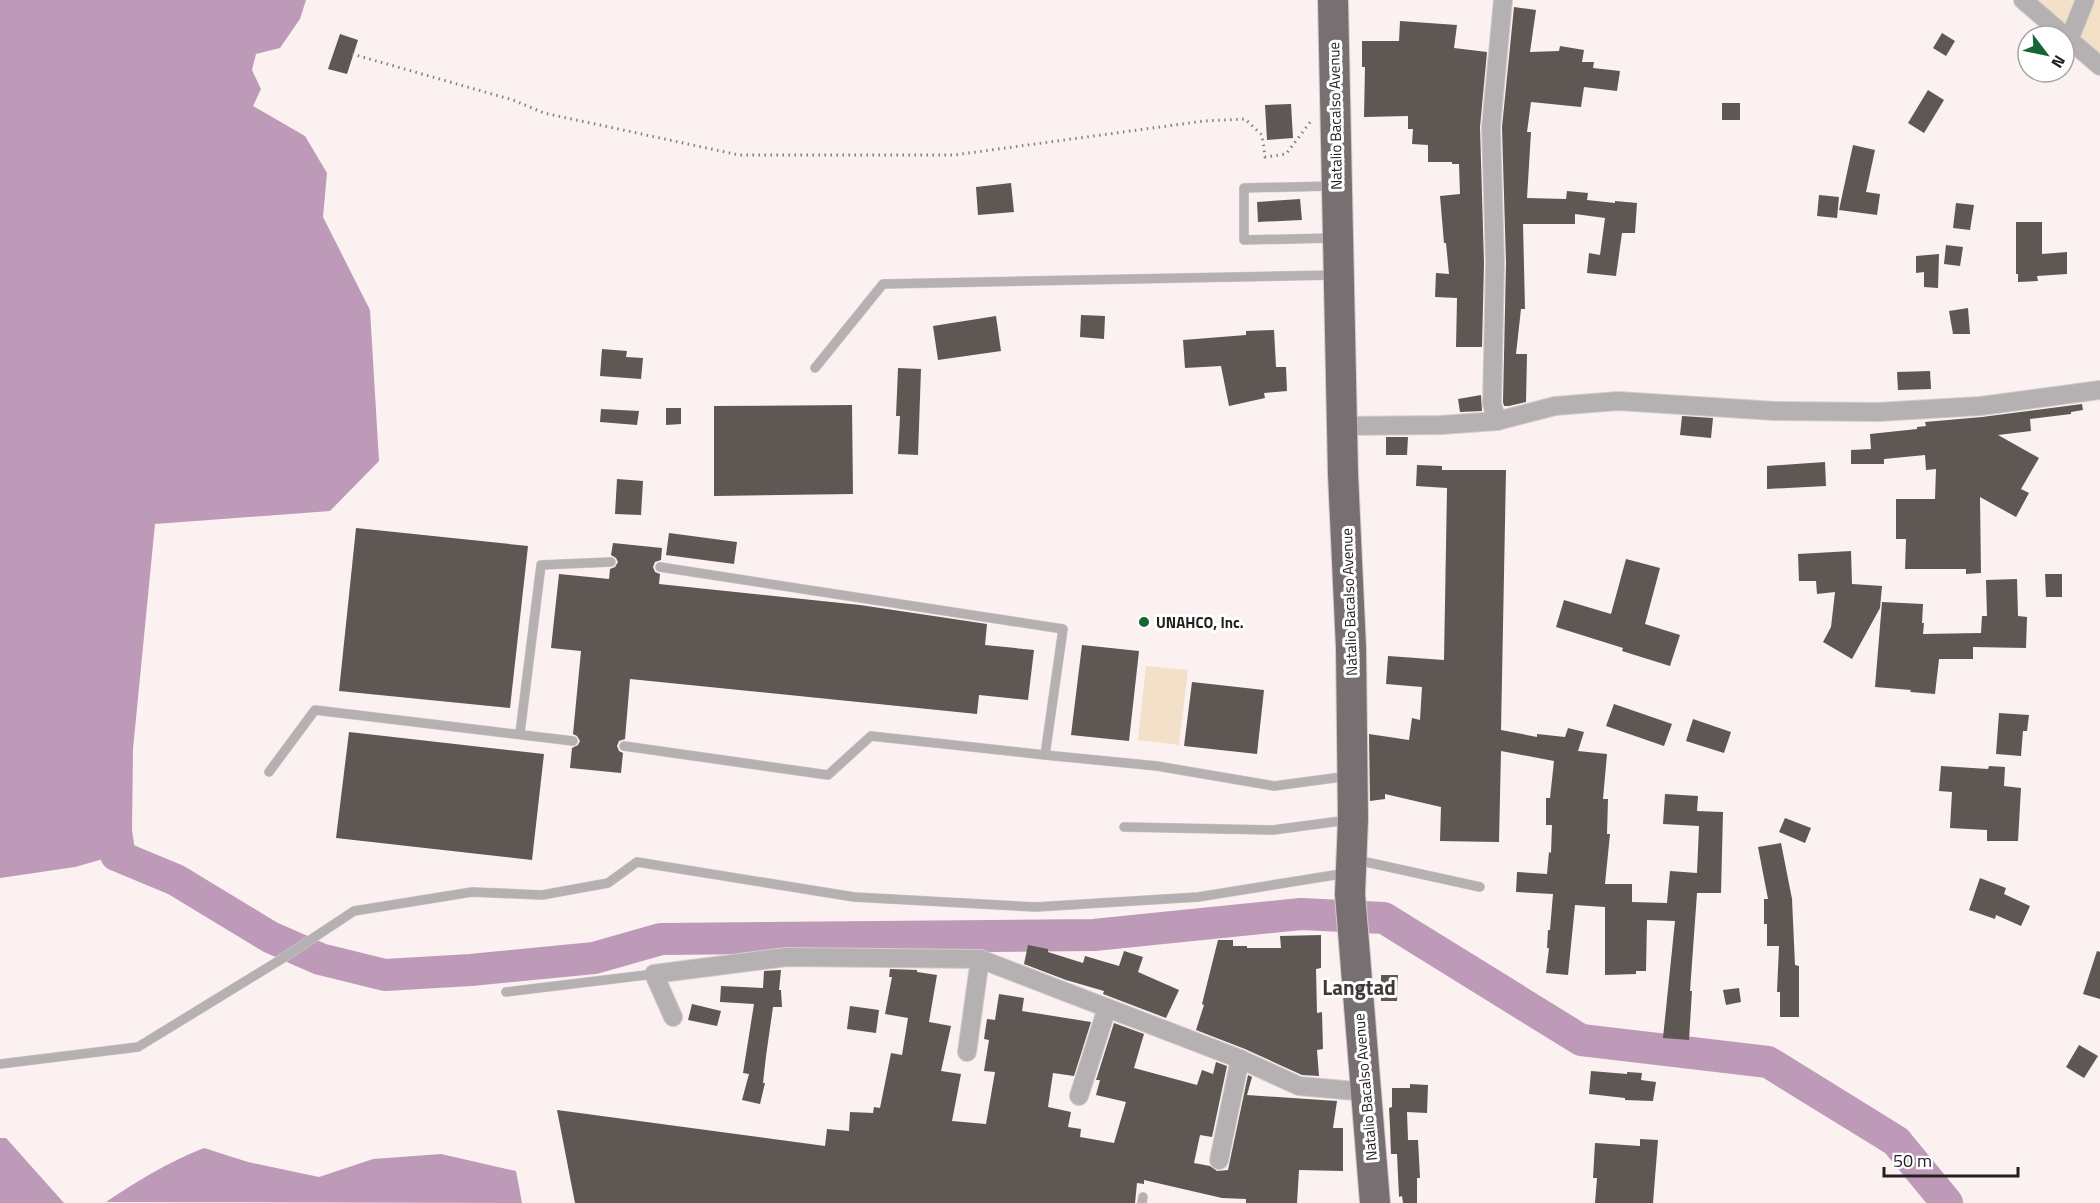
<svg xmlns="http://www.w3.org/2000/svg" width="2100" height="1203" viewBox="0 0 2100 1203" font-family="'Titillium Web',sans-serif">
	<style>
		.green { fill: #f2e0c9 }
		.water { fill: #be9ab9 }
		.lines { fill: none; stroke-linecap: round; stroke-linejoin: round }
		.river { stroke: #be9ab9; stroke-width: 32 }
		.building { fill: #5e5753 }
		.service-casing { stroke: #d4cbcb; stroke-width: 10 }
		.minor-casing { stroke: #d4cbcb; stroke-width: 20 }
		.trunk-casing { stroke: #d4cbcb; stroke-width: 32 }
		.path { stroke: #86807f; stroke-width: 3; stroke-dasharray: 1.5 4.5; stroke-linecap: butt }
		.service { stroke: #b5b1b2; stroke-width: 9 }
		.minor { stroke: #b5b1b2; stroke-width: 18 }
		.trunk { stroke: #786f72; stroke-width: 30 }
		.poi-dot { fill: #156636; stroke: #fff; stroke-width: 2 }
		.labels { text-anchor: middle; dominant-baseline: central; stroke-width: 6; stroke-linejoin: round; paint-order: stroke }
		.street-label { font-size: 15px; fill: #242020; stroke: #fff }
		.poi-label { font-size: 15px; font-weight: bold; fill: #242020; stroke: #fff; text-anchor: start }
		.district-label { font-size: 21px; font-weight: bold; fill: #413938; stroke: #fff }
	</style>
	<rect width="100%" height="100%" fill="#fbf1f0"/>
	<!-- green -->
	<g class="green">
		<polygon points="2023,0 2100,0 2100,66"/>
		<polygon points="1146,666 1188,670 1179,745 1138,740"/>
	</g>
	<!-- water -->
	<g class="water">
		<polygon points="0,0 306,0 300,19 280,48 256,54 252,70 261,89 253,106 305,136 327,173 323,217 370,310 379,461 330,511 155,524 133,749 132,830 135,850 75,867 0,878"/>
		<polygon points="0,1138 6,1138 64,1203 0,1203"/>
		<path d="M204,1148L248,1162L319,1177L373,1159L441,1154L516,1171L522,1203L106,1202C137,1181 168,1162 204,1148Z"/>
	</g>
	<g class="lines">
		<!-- river -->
		<polyline class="river" points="116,855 176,880 270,937 320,959 385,975 471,970 594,958 661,939 1094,935 1301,914 1384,918 1581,1040 1768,1062 1896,1141 1947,1203"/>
	</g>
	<!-- building -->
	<g class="building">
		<polygon points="1514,7 1536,10 1530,52 1559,51 1560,46 1584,50 1582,62 1594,62 1593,68 1620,71 1617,91 1584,87 1581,107 1531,102 1527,132 1531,132 1527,198 1566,199 1567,191 1588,193 1587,200 1615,203 1615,201 1637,203 1635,233 1622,233 1616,276 1587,273 1589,253 1600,255 1605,218 1575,214 1575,224 1523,224 1525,309 1521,309 1516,354 1527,354 1526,402 1509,406 1504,406 1503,402 1506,263 1502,127"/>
		<polygon points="1400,21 1457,25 1454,48 1487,52 1480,127 1484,263 1482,347 1456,347 1457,298 1435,297 1436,273 1449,274 1446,243 1444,243 1440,196 1460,194 1459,164 1452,164 1452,162 1428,162 1428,145 1412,144 1413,129 1408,129 1408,116 1364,117 1365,67 1362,67 1362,41 1399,41"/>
		<polygon points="1942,33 1955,41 1946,56 1933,48"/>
		<polygon points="340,34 358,40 347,74 328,69"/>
		<polygon points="1928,90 1944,100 1924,133 1908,123"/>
		<rect x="1722" y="103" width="18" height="17"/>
		<polygon points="1291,104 1293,138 1267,140 1265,105"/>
		<polygon points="1853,145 1875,150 1866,192 1880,194 1877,215 1839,210"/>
		<polygon points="1011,183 1014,212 978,215 976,187"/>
		<polygon points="1819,195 1839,197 1837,218 1817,216"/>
		<polygon points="1300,199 1302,220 1258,222 1257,202"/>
		<polygon points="1956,203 1974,205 1970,230 1953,228"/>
		<polygon points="2016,222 2042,222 2042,254 2067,252 2067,274 2037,276 2038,281 2018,282 2018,274 2016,274"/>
		<polygon points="1946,245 1963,247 1960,266 1944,264"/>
		<polygon points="1939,254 1938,288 1924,287 1924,272 1916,273 1916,256"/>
		<polygon points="1968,308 1970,334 1953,334 1949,311"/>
		<polygon points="1081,315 1105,316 1104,339 1080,337"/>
		<polygon points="996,316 1001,351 938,360 933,326"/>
		<polygon points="1274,330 1276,367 1286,367 1287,391 1264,393 1265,398 1229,406 1221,366 1185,368 1183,340 1246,335 1246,331"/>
		<polygon points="602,349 627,351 626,357 643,358 641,379 600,376"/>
		<polygon points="898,368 921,369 918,455 898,454 900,416 896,416"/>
		<polygon points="1930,371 1931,389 1898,390 1897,372"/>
		<polygon points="1481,395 1482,411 1460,412 1458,399"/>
		<polygon points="2082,404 2083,410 2071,412 2071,414 2030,419 2031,431 1998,435 2039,458 2021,489 2029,493 2016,517 1980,497 1981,573 1966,574 1966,569 1905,569 1906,539 1896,539 1896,499 1935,499 1936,469 1926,470 1925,455 1884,459 1884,464 1851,464 1851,450 1871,449 1870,434 1917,429 1917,427 1926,426 1925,422 1982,417"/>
		<polygon points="852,405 853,494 714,496 714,406"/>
		<polygon points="666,408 681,408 681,424 666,425"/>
		<polygon points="601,409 639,411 637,425 600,422"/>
		<polygon points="1682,416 1713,418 1711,438 1680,435"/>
		<polygon points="1386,437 1408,437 1407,455 1386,455"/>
		<polygon points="1825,462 1826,486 1767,489 1767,466"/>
		<polygon points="1417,465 1442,466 1442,470 1506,470 1501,730 1537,737 1537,734 1565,737 1568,728 1584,732 1578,751 1607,754 1603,799 1608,799 1607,834 1610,834 1605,884 1632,884 1632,902 1667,903 1670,871 1697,873 1699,826 1663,824 1665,794 1698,796 1697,811 1723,812 1721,893 1697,893 1690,991 1692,991 1689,1040 1663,1038 1675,921 1647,920 1646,971 1636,971 1636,974 1605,975 1605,907 1575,905 1568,975 1546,973 1549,948 1547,948 1548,930 1550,930 1553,894 1516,892 1517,872 1547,874 1549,852 1551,853 1552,825 1546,825 1546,798 1550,798 1554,761 1501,751 1499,842 1440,841 1441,807 1385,794 1385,799 1370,801 1369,734 1409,740 1412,718 1420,720 1422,687 1386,684 1388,656 1444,660 1447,488 1416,486"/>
		<polygon points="617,479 643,481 641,515 615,514"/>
		<polygon points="356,528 528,546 510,708 339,691"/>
		<polygon points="669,533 737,542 734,564 666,555"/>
		<polygon points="613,543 662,548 661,560 655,562 653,567 655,572 660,574 659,584 860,605 987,624 985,645 1034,650 1028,700 979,695 977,714 630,679 625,739 619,741 617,746 619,751 623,753 621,773 570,768 572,748 578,745 580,741 577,736 573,734 581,651 551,648 559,574 609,579 610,569 615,567 618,562 616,558 611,555"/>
		<polygon points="1851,551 1852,584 1882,586 1880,608 1852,659 1823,642 1831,627 1835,592 1817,594 1816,581 1799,581 1798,554"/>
		<polygon points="1626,559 1660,568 1645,624 1680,635 1670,666 1622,651 1623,648 1556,627 1564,600 1611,614"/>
		<polygon points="2045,574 2062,574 2062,597 2046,597"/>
		<polygon points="2017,579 2018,616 2027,617 2026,648 1973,647 1973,659 1939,659 1935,694 1910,692 1911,690 1875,687 1882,602 1923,604 1922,623 1924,623 1923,634 1981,633 1982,616 1987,616 1986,580"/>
		<polygon points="1082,645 1139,651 1129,741 1071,735"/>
		<polygon points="1192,682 1264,690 1257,754 1184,746"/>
		<polygon points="1614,704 1672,724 1664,746 1606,726"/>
		<polygon points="1999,713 2029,715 2027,731 2023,731 2021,756 1996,754"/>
		<polygon points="1693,719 1731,732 1724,753 1686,741"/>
		<polygon points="349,732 544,754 532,860 336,838"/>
		<polygon points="1941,766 1988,769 1989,766 2005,767 2004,786 2021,788 2018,841 1987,841 1987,830 1950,828 1952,792 1939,791"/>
		<polygon points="1785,818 1811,828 1805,843 1779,832"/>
		<polygon points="1781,843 1792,899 1795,965 1799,966 1799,1017 1780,1017 1780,992 1777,992 1779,946 1767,946 1767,924 1764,924 1764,899 1768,899 1758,847"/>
		<polygon points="1980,878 2006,888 2004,894 2030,906 2021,926 1996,915 1995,919 1969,910"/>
		<polygon points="1321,935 1321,968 1316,969 1317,1013 1322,1012 1323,1049 1317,1050 1319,1076 1302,1075 1245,1049 1196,1030 1204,1005 1202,1004 1218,940 1233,940 1233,946 1247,946 1247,948 1281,948 1280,936"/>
		<polygon points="1028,945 1048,949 1048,952 1083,963 1085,956 1119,966 1124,951 1143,957 1138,972 1179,990 1166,1018 1103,994 1104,991 1066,980 1024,964"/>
		<polygon points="2097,951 2100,952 2100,999 2083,994"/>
		<polygon points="890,969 917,970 917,972 937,975 929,1022 951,1026 941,1071 961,1074 952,1121 986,1124 995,1072 984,1071 989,1040 984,1039 987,1019 995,1020 999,994 1024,998 1022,1011 1091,1022 1074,1076 1053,1073 1048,1107 1071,1112 1068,1127 1081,1129 1080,1137 1114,1143 1126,1102 1096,1095 1100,1080 1096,1080 1114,1023 1144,1034 1134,1068 1197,1085 1202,1070 1213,1074 1216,1062 1227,1066 1212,1137 1200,1135 1194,1163 1210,1166 1217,1171 1228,1170 1248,1075 1252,1077 1247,1095 1337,1101 1333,1128 1343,1128 1343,1171 1299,1170 1297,1203 1246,1203 1246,1199 1222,1198 1144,1180 1144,1184 1137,1183 1135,1203 575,1203 557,1110 825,1146 827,1129 849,1131 850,1112 873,1113 874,1107 880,1108 891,1053 902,1055 908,1018 885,1014 892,977 889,977"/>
		<polygon points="781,970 779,990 781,990 782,1007 773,1007 766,1056 763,1083 765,1083 760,1104 742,1100 749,1074 743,1073 754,1004 720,1002 721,986 763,988 764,971"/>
		<polygon points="1381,975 1398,975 1397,1001 1381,1001"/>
		<polygon points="1739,988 1741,1002 1726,1005 1723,990"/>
		<polygon points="692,1004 721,1011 717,1026 688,1020"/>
		<polygon points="850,1006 879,1010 876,1033 847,1029"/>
		<polygon points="2079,1045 2098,1056 2084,1078 2066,1067"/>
		<polygon points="1591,1071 1627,1074 1627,1072 1642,1073 1641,1080 1656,1082 1653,1101 1625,1100 1625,1098 1589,1094"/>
		<polygon points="1410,1084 1428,1085 1427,1113 1407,1112 1408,1140 1418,1140 1420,1178 1417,1178 1417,1203 1403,1203 1402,1196 1399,1197 1397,1154 1391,1154 1390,1127 1389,1108 1392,1107 1392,1088 1410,1088"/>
		<polygon points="1640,1139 1658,1140 1653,1203 1595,1203 1597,1178 1593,1178 1595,1143 1640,1146"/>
	</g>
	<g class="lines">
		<!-- service casing -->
		<g class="service-casing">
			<g id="service">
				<polyline points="1332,186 1244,188 1244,240 1333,238"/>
				<polyline points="815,368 883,284 1336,275"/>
				<polyline points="520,733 541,565 611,562"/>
				<polyline points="624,746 828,775 871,736 1045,755 1063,629 660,567"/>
				<polyline points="1045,755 1157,766 1274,786 1349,776"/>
				<polyline points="269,772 315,710 573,741"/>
				<polyline points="1124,827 1273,830 1348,820"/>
				<polyline points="1357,860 1480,887"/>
				<polyline points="506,992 654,974"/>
				<polyline points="0,1064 138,1047 280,960 354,911 472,892 542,895 608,883 637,862 854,897 1036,907 1198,897 1347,873"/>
				<polyline points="1142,1203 1143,1197"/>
			</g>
		</g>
		<!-- minor casing -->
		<g class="minor-casing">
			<g id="minor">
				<polyline points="2023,0 2100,66"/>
				<polyline points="2069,40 2085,0"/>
				<polyline points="1497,421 1492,404 1495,263 1491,127 1503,0"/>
				<polyline points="1342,426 1441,425 1497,421 1555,406 1618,401 1775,411 1878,412 1981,406 2100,390"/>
				<polyline points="673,1017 654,974 787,957 980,959 1240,1059 1299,1086 1367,1092"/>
				<polyline points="967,1052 980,959"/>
				<polyline points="1079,1096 1107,1008"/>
				<polyline points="1219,1160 1240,1059"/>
			</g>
		</g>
		<!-- trunk casing -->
		<g class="trunk-casing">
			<polyline id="trunk" points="1333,0 1343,474 1351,648 1353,819 1350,894 1375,1203"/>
		</g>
		<!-- path -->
		<polyline class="path" points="352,54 513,100 544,113 739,155 954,155 1204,121 1245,119 1262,135 1265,157 1286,154 1311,121 1313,122"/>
		<!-- service -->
		<use href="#service" class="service"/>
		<!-- minor -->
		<use href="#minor" class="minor"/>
		<!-- trunk -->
		<use href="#trunk" class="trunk"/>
	</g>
	<!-- markers -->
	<circle class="poi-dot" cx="1144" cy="622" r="6"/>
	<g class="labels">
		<!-- street labels -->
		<g class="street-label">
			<text transform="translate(1335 116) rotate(-91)">Natalio Bacalso Avenue</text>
			<text transform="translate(1349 602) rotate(-92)">Natalio Bacalso Avenue</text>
			<text transform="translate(1365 1087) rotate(-95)">Natalio Bacalso Avenue</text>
		</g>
		<!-- poi labels -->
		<g class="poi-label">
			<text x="1156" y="622">UNAHCO, Inc.</text>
		</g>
		<!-- district labels -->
		<g class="district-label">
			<text x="1359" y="987">Langtad</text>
		</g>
	</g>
	<!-- north arrow -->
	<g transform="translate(2046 54) rotate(122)"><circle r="28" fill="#ffffff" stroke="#a7a6a6" stroke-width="1.5"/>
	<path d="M0-4.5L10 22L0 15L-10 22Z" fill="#156636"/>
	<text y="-9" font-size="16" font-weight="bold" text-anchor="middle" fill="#242020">N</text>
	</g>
	<!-- scale -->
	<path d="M1884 1167v9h134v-9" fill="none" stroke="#242020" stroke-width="3"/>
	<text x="1893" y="1167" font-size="18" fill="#242020" stroke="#ffffff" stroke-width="4.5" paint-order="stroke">50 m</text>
</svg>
